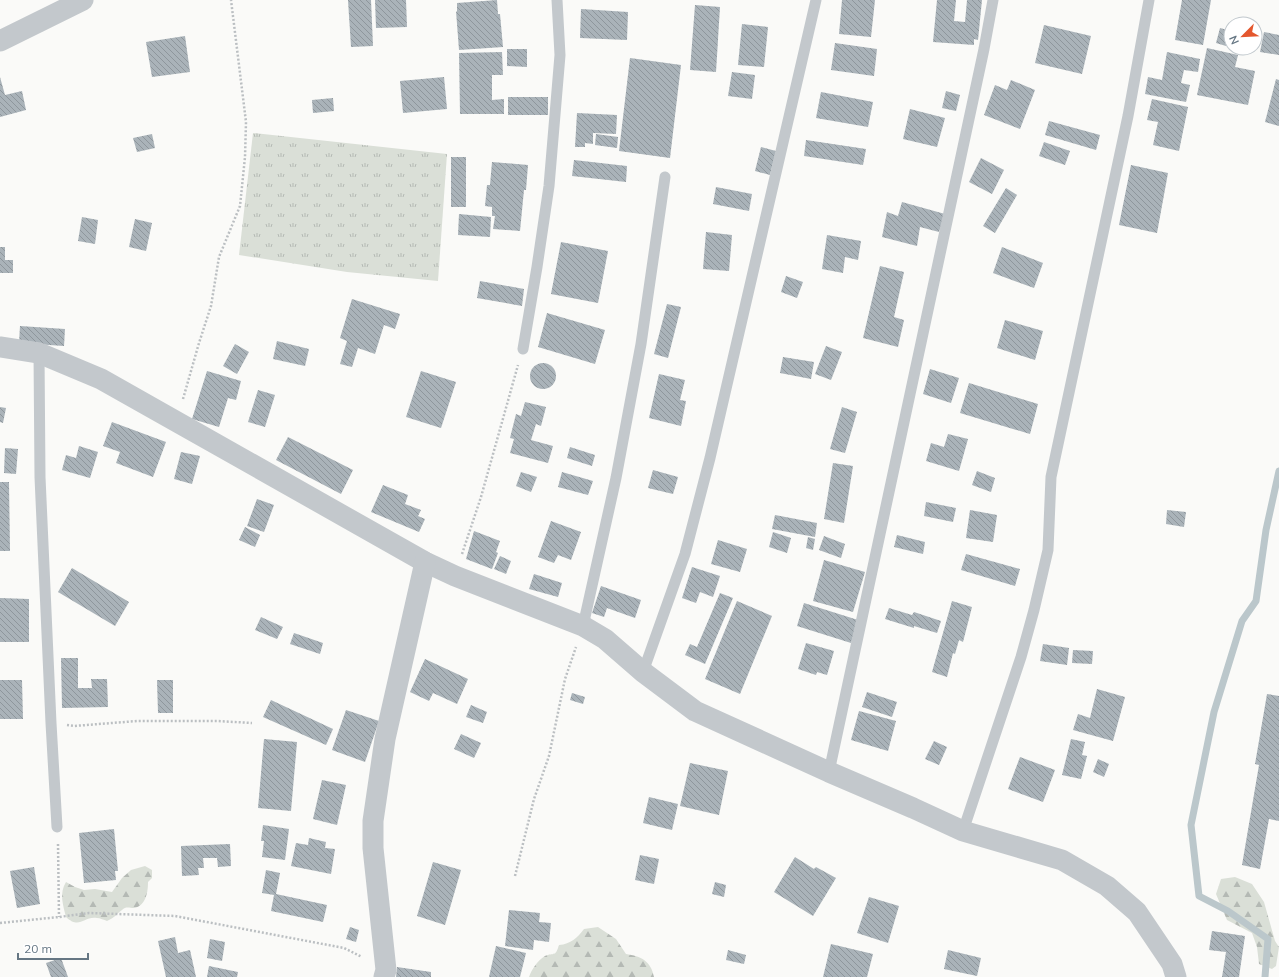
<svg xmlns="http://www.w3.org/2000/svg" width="1279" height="977" viewBox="0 0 1279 977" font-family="Mulish,sans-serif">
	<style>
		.grass { fill: url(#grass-tufts) }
		.forest { fill: url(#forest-firs) }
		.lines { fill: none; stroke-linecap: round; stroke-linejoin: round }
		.stream { stroke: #bbc7cb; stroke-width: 7 }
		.building { fill: url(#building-back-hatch) }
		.path { stroke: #bbbfc2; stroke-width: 2.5; stroke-dasharray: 2 2; stroke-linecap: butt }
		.service { stroke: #c3c8cc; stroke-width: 11 }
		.minor { stroke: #c3c8cc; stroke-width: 21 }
	</style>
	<defs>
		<pattern id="grass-tufts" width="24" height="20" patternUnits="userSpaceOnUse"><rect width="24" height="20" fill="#dadfd7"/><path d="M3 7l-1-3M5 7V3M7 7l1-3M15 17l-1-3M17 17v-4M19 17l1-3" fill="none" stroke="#b4b9b4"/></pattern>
		<pattern id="forest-firs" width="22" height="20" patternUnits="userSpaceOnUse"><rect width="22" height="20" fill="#dadfd7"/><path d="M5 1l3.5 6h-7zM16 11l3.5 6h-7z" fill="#b4b9b4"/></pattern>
		<pattern id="building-back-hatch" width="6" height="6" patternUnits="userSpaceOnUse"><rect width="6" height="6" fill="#aab3b9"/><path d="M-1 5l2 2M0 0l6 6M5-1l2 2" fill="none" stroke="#8e969c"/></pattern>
	</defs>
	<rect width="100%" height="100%" fill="#fafaf8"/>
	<!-- grass -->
	<polygon class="grass" points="253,133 447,154 438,281 347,272 239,255"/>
	<!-- forest -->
	<g class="forest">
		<path d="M145,866L152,870V878L148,882C148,892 146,906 134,908C129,908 126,906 122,910C115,915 116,917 107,921C104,920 100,918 97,918C83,916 80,930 66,917C63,905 59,893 66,882L75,887L84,890L95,889L112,892L122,878L131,870Z"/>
		<polygon points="1235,877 1252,884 1264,902 1275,941 1279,947 1276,966 1272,969 1259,964 1257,947 1252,933 1227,920 1216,894 1221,879"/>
		<path d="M598,927L616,939L626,954C641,956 651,961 654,977H529C532,969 537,961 545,956C554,952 555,958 559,945C571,944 577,938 584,929Z"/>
	</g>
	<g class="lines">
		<!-- stream -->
		<polyline class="stream" points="1265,977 1268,939 1228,911 1199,896 1191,825 1214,712 1242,621 1256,601 1266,530 1279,471"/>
	</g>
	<!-- building -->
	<g class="building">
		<polygon points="348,0 371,0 373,46 351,47"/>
		<polygon points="375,0 406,0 407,27 376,28"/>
		<polygon points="497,0 498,14 500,14 503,47 459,50 456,11 457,12 457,3"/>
		<polygon points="842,0 875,0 871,37 839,34"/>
		<polygon points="937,0 956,0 954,21 965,22 967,0 982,0 978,40 974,39 974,45 933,42"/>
		<polygon points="1182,0 1211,0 1203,45 1175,40"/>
		<polygon points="695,5 720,7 716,72 690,70"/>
		<polygon points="581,9 628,12 627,40 580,38"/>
		<polygon points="742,24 768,27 764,67 738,65"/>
		<polygon points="1044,25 1091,36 1082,74 1035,63"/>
		<polygon points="1220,28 1231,31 1226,46 1216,43"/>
		<polygon points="1264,32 1279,35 1279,55 1260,52"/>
		<polygon points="185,36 190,72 152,77 146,42"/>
		<polygon points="835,43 877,49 874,76 831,70"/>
		<polygon points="1207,48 1238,55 1235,67 1255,71 1248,105 1197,95"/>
		<polygon points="507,49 527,49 527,67 507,66"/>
		<polygon points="502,52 503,75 492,75 492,100 504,99 504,114 460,114 459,53"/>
		<polygon points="1167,52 1200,59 1198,72 1184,70 1181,83 1190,85 1186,102 1145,94 1148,77 1162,80"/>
		<polygon points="630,58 681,65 670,158 619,151"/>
		<polygon points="732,72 755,75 752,99 728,96"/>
		<polygon points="0,77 5,95 22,91 26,110 0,117"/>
		<polygon points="444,77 447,109 403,113 400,81"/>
		<polygon points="1276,79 1279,80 1279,126 1265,122"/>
		<polygon points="1011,80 1035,90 1020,129 984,115 995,85 1007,90"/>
		<polygon points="946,91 960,95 956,111 942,108"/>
		<polygon points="821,92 873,102 868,127 816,118"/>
		<rect x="508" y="97" width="40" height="18"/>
		<polygon points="333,98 334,111 313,113 312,100"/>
		<polygon points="1152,99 1188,107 1179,151 1153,145 1158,122 1147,120"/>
		<polygon points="910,109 945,118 937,147 903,139"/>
		<polygon points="577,113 617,115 616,134 593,133 593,144 585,143 585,147 575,147"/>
		<polygon points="1049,121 1100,135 1096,150 1045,135"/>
		<polygon points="152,134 155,148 137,152 133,138"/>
		<polygon points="596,134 618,137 617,148 595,145"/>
		<polygon points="806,140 866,149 863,165 804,156"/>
		<polygon points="1044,142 1070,151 1065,165 1039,156"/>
		<polygon points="761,147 776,151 770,175 755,171"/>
		<rect x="451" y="157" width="15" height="50"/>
		<polygon points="981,158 1004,170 992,194 969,182"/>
		<polygon points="574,160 627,166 626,182 572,176"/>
		<polygon points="492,162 528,165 526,190 524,190 520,231 493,229 495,216 492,216 492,207 485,206 487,185 490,185"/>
		<polygon points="1131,165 1168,173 1157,233 1119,225"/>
		<polygon points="716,187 752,194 749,211 713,204"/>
		<polygon points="1006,188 1017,195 995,233 983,226"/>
		<polygon points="902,202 945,214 939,232 920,227 917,246 882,237 887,212 898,216"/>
		<polygon points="459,214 491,217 490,237 458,235"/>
		<polygon points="82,217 98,220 95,244 78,241"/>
		<polygon points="135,219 152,223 146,251 129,247"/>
		<polygon points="706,232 732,235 729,271 703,269"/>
		<polygon points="827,235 861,241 858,260 845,257 843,273 822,269"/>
		<polygon points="561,242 608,251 598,303 551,294"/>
		<polygon points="0,247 5,247 5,260 13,260 13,273 0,273"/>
		<polygon points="1002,247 1043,263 1034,288 993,273"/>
		<polygon points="880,266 904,272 894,317 904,320 898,347 863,338"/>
		<polygon points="786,276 803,282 797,298 781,292"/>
		<polygon points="480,281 524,289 522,306 477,298"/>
		<polygon points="352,299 400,314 395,329 384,325 375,354 358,348 352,367 340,364 347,341 340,338"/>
		<polygon points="667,304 681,307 668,358 654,354"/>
		<polygon points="547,313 605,330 595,364 538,347"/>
		<polygon points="1005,320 1043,331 1035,360 997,348"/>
		<polygon points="20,326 65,329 64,346 19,343"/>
		<polygon points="277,341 309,349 305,366 273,359"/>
		<polygon points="235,344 249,352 237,374 223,366"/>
		<polygon points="826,346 842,352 831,380 815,374"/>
		<polygon points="783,357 814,362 811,379 780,373"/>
		<circle cx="543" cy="376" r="13"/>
		<polygon points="930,369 959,378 951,403 923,394"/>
		<polygon points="207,371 241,381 236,400 228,398 219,427 192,419"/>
		<polygon points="421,371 456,382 441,428 406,417"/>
		<polygon points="659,374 685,380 680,400 686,401 681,426 649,418"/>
		<polygon points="969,383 1038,404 1030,434 960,413"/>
		<polygon points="258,390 275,395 265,427 248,422"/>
		<polygon points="525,402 546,407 541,426 536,424 531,440 553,446 548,463 510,453 514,439 510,438 516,414 521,416"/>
		<polygon points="0,407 6,408 3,423 0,422"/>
		<polygon points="842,407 857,412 845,453 830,449"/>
		<polygon points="112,422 166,442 153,477 116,463 120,452 103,446"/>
		<polygon points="948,434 968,439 959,471 926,461 931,443 944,447"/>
		<polygon points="288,437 353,470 341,494 276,460"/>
		<polygon points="79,446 98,452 90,478 62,470 66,455 76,458"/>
		<polygon points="570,447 595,455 592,466 567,458"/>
		<polygon points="5,448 18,449 16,474 4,473"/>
		<polygon points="181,452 200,456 192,484 174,479"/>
		<polygon points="833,463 853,466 844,523 824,519"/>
		<polygon points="653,470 678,477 673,494 648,488"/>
		<polygon points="977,471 995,478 991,492 972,485"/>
		<polygon points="521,472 537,477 531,492 516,486"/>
		<polygon points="562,472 593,481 588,495 558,487"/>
		<polygon points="0,482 9,482 10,551 0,551"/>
		<polygon points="383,485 408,495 405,504 421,510 418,516 425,519 419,532 371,512"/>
		<polygon points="257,499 274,505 264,532 247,526"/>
		<polygon points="926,502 956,508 953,522 924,516"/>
		<polygon points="970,510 997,515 993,542 966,538"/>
		<polygon points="1167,510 1186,512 1184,527 1166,524"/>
		<polygon points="775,515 817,523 815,537 772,529"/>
		<polygon points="551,521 581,532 571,560 558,555 554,563 538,557"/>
		<polygon points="245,527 260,535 255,547 239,540"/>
		<polygon points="474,531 500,541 496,552 498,553 492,569 466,559"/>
		<polygon points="773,532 791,538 787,553 769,547"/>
		<polygon points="897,535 925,542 923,554 894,547"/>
		<polygon points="824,536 845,544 841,558 819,550"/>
		<polygon points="808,537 815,539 813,550 806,548"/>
		<polygon points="718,540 747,549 740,572 711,564"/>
		<polygon points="966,554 1020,569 1015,586 961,570"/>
		<polygon points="500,556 511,561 506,574 494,569"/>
		<polygon points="824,560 865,572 853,612 813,601"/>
		<polygon points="692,567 720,576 713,597 700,592 696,603 682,598"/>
		<polygon points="72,568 129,602 115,626 58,592"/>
		<polygon points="534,574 562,583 558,597 529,589"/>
		<polygon points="601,586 641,600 635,618 607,608 604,617 592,613"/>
		<polygon points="720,593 733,598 705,664 685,655 690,644 697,647"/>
		<polygon points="0,598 29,599 29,642 0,642"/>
		<polygon points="737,601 772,616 740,694 705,679"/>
		<polygon points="952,601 972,607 963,642 959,640 955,654 953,653 947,677 932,672"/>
		<polygon points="804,603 858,620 851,643 797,626"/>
		<polygon points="889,608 912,615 914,612 941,621 937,633 914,626 914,628 885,619"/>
		<polygon points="261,617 283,627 277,639 255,630"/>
		<polygon points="294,633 323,643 320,654 290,644"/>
		<polygon points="806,643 834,651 827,675 817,672 816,675 798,669"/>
		<polygon points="1043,644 1069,648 1067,665 1040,661"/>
		<polygon points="1073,650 1093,651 1092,664 1072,663"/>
		<polygon points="61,658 78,658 78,688 92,688 91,679 107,679 108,707 62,708"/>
		<polygon points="425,659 468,679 457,704 433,693 429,701 410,692"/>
		<polygon points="0,680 22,680 23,719 0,719"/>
		<polygon points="157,680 173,680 173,713 158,713"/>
		<polygon points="1097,689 1125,697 1113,741 1073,730 1078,714 1090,718"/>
		<polygon points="867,692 897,702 892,717 862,707"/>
		<polygon points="572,693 585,697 583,704 570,700"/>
		<polygon points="1267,694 1279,696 1279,821 1269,819 1260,869 1242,865 1259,765 1255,764"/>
		<polygon points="271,700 333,729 326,745 263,717"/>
		<polygon points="471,705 487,712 483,723 466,717"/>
		<polygon points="346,710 379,721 365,762 332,750"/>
		<polygon points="859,711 896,721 888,751 851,740"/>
		<polygon points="461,734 481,743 474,758 454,749"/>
		<polygon points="264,739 297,742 291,811 258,808"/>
		<polygon points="1071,739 1085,742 1082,755 1087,756 1081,779 1062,775"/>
		<polygon points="934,741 947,747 939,765 925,759"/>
		<polygon points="1020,757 1055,770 1043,802 1008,789"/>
		<polygon points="1098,759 1109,764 1104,777 1093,772"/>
		<polygon points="690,763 728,771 719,815 680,806"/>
		<polygon points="322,780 346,785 337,825 313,819"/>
		<polygon points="649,797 678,804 672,830 643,823"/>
		<polygon points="263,825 289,829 285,860 262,857 264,841 261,841"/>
		<polygon points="114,829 118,871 115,871 116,880 84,883 79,833"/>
		<polygon points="309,838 326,842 325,848 335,849 331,874 291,866 296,843 308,845"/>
		<polygon points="230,844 231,866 218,867 217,858 203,858 204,868 198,868 199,875 182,876 181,846"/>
		<polygon points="640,855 659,859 654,884 635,880"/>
		<polygon points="795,857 814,869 816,867 836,878 813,916 774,892"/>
		<polygon points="433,862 461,870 445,925 417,916"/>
		<polygon points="34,867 40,904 17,908 10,871"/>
		<polygon points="266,870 280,873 276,894 327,905 323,922 271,911 274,895 262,893"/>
		<polygon points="715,882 726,885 724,897 712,894"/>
		<polygon points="869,897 899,906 888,943 857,933"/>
		<polygon points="509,910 540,913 539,922 551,923 549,942 534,940 533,950 505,946"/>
		<polygon points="350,927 359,930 356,942 346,939"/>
		<polygon points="1212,931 1245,936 1239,977 1222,977 1226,952 1209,950"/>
		<polygon points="175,937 178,953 190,950 196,977 166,977 158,941"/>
		<polygon points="210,939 225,942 222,961 207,958"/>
		<polygon points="831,944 873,954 867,977 823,977"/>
		<polygon points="496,946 526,953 520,977 489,977"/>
		<polygon points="728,950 746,955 744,964 726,960"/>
		<polygon points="948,950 981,958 977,976 944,969"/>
		<polygon points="61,958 68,977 51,977 46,963"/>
		<polygon points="209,966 238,972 237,977 207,977"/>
		<polygon points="397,967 431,972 431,977 396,977"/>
	</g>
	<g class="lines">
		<!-- path -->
		<g class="path">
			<polyline points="183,399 199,343 211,306 219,257 240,206 245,157 246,122 231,0"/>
			<polyline points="462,554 481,497 518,365"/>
			<polyline points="67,725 74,726 137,721 217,721 252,723"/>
			<polyline points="58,844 59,917"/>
			<polyline points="515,876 534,799 549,756 565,679 576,647"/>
			<polyline points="0,923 59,917 89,913 175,916 344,948 362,957"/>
		</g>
		<!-- service -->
		<g class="service">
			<polyline points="523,349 537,267 549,186 560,55 557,0"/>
			<polyline points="39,353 40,477 51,723 57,827"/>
			<polyline points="583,626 616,478 641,344 665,177"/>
			<polyline points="643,672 685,554 710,458 816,0"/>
			<polyline points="829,772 984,49 993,0"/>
			<polyline points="963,831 1021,657 1034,610 1048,550 1051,477 1128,116 1149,0"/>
		</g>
		<!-- minor -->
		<g class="minor">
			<polyline points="0,41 83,0"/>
			<polyline points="0,347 39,353 101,379 425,562 455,576 583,626 605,639 643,672 695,711 829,772 913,808 963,831 1062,860 1107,886 1137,912 1172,964 1176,977"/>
			<polyline points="384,977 386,970 373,848 373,821 385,739 425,562"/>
		</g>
	</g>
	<!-- north arrow -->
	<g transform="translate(1243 36) rotate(246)"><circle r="19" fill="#ffffff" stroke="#c1c8cd"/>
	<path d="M0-3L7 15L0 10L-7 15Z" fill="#e4572e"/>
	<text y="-6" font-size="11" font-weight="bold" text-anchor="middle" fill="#657683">N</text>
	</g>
	<!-- scale -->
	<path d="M18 953v6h70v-6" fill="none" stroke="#657683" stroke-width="2"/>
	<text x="24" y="953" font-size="12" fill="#657683" stroke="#ffffff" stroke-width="3" paint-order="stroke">20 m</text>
</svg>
